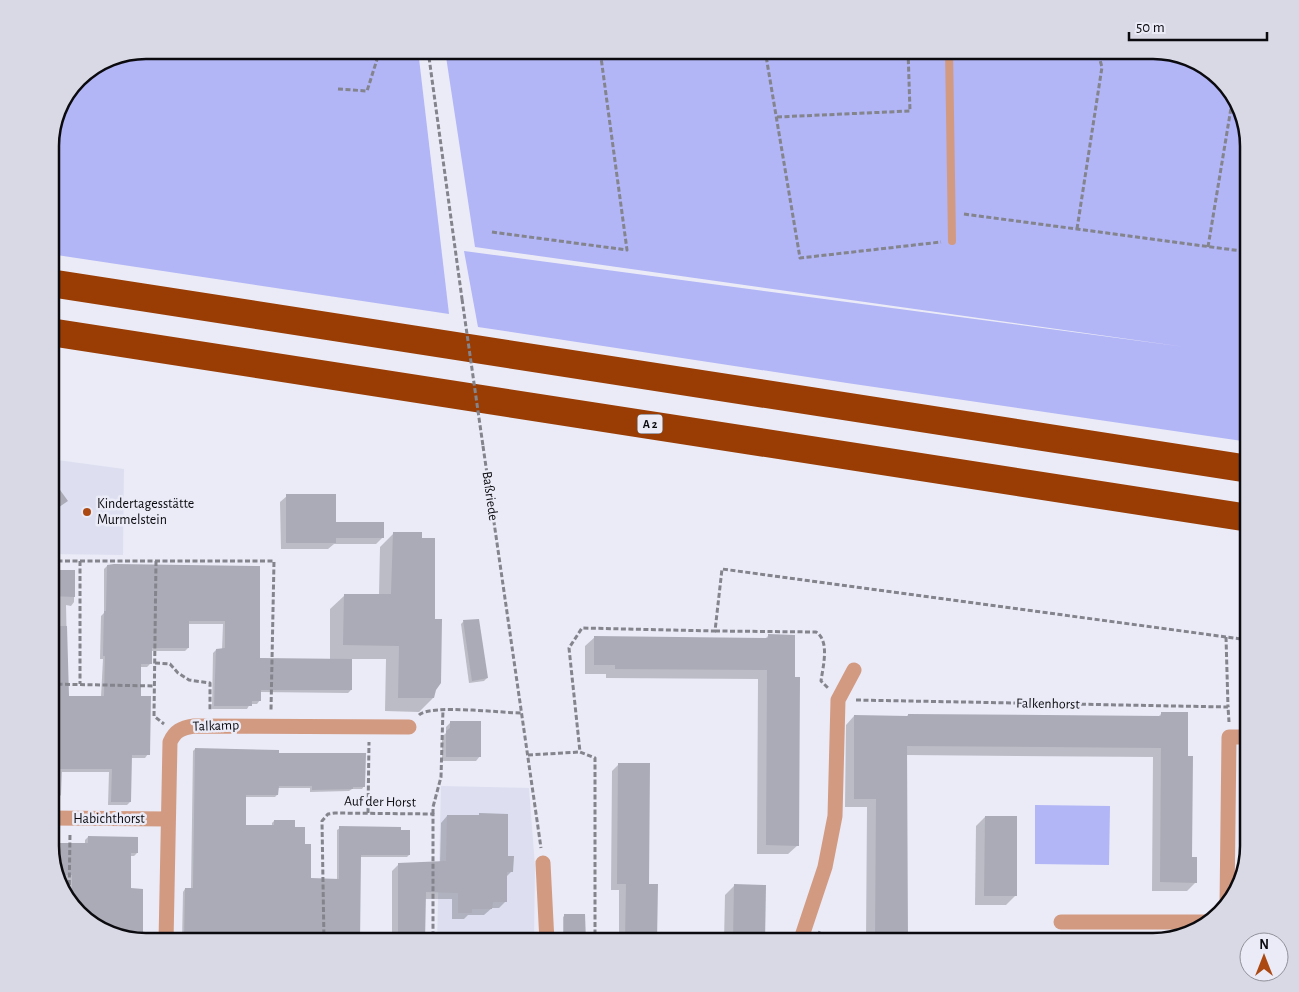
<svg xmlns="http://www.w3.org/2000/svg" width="1299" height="992" viewBox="0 0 1299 992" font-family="'Alegreya Sans',sans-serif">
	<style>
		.built { fill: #dddff1 }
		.green { fill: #b2b5f6 }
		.shadow { fill: #0003 }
		.building { fill: #aaabb6 }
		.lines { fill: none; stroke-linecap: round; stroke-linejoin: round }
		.path { stroke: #83848c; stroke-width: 3; stroke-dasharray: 5 2.5; stroke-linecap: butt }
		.service { stroke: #d39a82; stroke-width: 8 }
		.minor { stroke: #d39a82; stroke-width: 15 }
		.motorway { stroke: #993d05; stroke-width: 28 }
		.path-bridge { stroke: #83848c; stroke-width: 3; stroke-dasharray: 5 2.5; stroke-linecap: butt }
		.poi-dot { fill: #ac4912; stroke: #eaebf7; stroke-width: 2 }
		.labels { text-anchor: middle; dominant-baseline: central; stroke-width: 5; stroke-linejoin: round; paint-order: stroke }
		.shield { fill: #eaebf7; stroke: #4e4e55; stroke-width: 1 }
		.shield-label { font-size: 12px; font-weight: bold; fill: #0b0b0f }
		.street-label { font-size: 14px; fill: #0b0b0f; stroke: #eaebf7 }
		.poi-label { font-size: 14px; fill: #0b0b0f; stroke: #eaebf7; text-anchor: start }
		.rim { fill: none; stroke: #0b0b0f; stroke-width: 2.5 }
	</style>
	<rect width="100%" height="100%" fill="#eaebf7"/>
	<!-- built -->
	<g class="built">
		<polygon points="50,459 124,469 123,555 50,554"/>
		<polygon points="441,786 529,788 535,866 534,942 437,942"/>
	</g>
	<!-- green -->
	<g class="green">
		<polygon points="146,50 418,50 449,314 50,254 50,140 60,103 83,74"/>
		<polygon points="445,50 1153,50 1212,70 1239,104 1249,146 1249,442 847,383 478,327 464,251 1185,347 475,247"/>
		<polygon points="1035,805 1110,806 1109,865 1035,864"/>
	</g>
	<!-- shadow -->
	<g class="shadow">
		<polygon points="50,478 66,501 50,515"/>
		<polygon points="287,496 335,523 383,537 376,544 334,544 328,549 281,549 280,502"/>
		<polygon points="394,533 435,689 433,698 419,712 385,711 386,659 351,659 351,690 348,693 260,692 260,700 257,704 250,704 247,709 212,709 213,653 216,650 222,650 223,624 188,624 188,648 185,651 151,651 150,664 147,667 140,667 140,697 148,754 145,758 131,758 130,802 127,805 108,805 109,772 62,772 61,795 58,798 50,798 50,571 74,571 74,602 71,606 66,605 68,697 101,697 103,659 100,659 101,616 104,613 104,569 107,566 258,567 258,660 330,660 330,609 344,596 379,595 380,547"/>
		<polygon points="464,621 487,678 484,681 469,683 461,624"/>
		<polygon points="768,636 798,845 788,854 757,854 758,679 606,678 606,674 585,674 585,646 595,637 765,639"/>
		<polygon points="1162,713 1196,882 1187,891 1152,891 1153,757 906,755 906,942 866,942 867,807 845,807 846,725 854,716 906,717 908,715 1158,717"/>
		<polygon points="450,723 480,756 476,761 442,761 442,737 446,733 446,727"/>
		<polygon points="195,749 278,754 364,786 362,789 352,789 349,791 310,792 310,788 277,788 277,795 275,797 244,797 244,827 272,827 272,823 274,821 294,828 304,845 309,880 337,880 337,830 340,828 409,855 407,857 360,857 359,942 277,942 277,938 241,939 241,942 182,942 183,892 185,889 191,889 193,751"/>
		<polygon points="619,764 656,942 619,942 619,890 611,890 612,771"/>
		<polygon points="447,816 506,857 512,871 506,877 506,901 499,908 492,908 484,915 468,915 464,919 452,919 452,899 424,899 424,942 392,942 392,871 399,864 440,863 441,823"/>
		<polygon points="985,817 1015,896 1006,905 975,905 976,826"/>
		<polygon points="88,837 137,853 134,856 130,856 130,890 142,890 142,941 87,922 60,889 50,852 50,844 85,844 85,840"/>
		<polygon points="734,886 764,942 724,942 725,895"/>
		<polygon points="565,915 585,942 563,942 563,917"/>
		<polygon points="1132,940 1154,940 1154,942 1130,942"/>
	</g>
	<!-- building -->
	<g class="building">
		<polygon points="50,476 68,501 50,513"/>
		<polygon points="286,494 336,494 336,522 384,522 384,538 336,538 336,543 286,543"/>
		<polygon points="393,532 422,532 422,538 435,538 435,619 442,619 441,683 436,690 434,698 398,698 399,646 343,645 344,594 391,594"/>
		<polygon points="114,564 260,566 260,658 352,659 352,690 261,690 261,701 252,701 252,706 214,706 216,649 225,648 225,621 189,621 189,648 152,648 152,664 141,664 141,696 151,696 150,755 132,755 131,802 111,802 112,769 50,769 53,722 50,722 50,626 67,626 69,696 104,696 105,656 103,656 104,611 106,611 107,565"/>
		<polygon points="57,570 75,570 75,597 50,596 50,575 57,575"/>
		<polygon points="479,619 488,678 472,681 463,620"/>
		<polygon points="768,634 795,635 795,677 800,677 799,846 766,845 767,670 615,669 615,665 594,665 594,636 768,638"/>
		<polygon points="1161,712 1188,712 1188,756 1193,756 1192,857 1197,857 1197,883 1160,882 1161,748 907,746 908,942 875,942 876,799 854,799 854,715 908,716 908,714 1161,716"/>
		<polygon points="450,721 481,721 481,757 446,757 446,731 450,728"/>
		<polygon points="195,748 279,750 279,753 366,753 365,787 353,787 353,789 312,790 312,786 279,786 278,795 246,795 246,825 274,825 274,820 295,820 295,827 305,827 305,844 311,844 311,878 339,879 339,826 401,827 401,830 410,830 410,855 361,855 360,942 279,942 279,936 242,937 242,942 184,942 185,888 193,888"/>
		<polygon points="618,763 650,763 649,884 658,884 657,942 625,942 626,884 617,884"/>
		<polygon points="479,813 508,814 508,856 514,856 513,872 507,872 507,902 493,902 492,909 472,909 472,913 458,913 458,893 426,892 425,942 398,942 398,863 446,861 447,815 479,815"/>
		<polygon points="985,816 1017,816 1017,896 984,896"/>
		<polygon points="88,836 138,837 138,853 131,853 131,888 143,889 143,934 132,933 132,937 87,922 72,904 72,875 56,875 50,847 59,847 59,843 88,843"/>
		<polygon points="734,884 766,885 765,942 733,942"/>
		<polygon points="564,914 585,914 586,942 564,942"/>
	</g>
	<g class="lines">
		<!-- path -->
		<g class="path">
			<polyline points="428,50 462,299"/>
			<polyline points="765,50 800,258 941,242"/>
			<polyline points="338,89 367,91 380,50"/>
			<polyline points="777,117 910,111 908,50"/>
			<polyline points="964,214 1249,252"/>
			<polyline points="1077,229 1102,67 1097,50"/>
			<polyline points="492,232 627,250 600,50"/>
			<polyline points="1208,247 1233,96"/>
			<polyline points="483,446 541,848"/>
			<polyline points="50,561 274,561 271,710"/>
			<polyline points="80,561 80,684"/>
			<polyline points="156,561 154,716 164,724"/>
			<path d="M715,631L816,632C830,641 823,666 821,681L828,688"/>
			<polyline points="1226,637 1228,707"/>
			<polyline points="155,663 170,664 178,673 189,680 210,683 210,710"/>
			<polyline points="50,684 154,686"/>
			<polyline points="856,700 1228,707 1229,722"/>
			<path d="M419,715C430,704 502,713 522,713"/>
			<polyline points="528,755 580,752"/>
			<polyline points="368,813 369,742"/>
			<polyline points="433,814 433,807 441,777 443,709"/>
			<polyline points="69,900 70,834"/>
			<polyline points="818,932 822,934 875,935"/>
			<polyline points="908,936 1044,936 1049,932"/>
			<polyline points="324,942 322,821 328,814 335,813 433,814 433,942"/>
			<polyline points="595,942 595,758 580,752 569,648 582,628 715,631 722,569 1249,640"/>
		</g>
		<!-- service -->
		<polyline class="service" points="949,50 952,241"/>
		<!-- minor -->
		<g class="minor">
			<polyline points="50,818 168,819"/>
			<polyline points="543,863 547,942"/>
			<polyline points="1227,906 1229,737 1249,737"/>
			<polyline points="1061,922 1207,922"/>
			<path d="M166,942L170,742C175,731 181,728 194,726L409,727"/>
			<polyline points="800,942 825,867 835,816 838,700 854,670"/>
		</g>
		<!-- motorway -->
		<g class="motorway">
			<polyline points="50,283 1249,469"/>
			<polyline points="50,332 1249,518"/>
		</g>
		<!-- path-bridge -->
		<polyline class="path-bridge" points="462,299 483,446"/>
	</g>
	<!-- markers -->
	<circle class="poi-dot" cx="87" cy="512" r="5"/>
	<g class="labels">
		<!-- shield labels -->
		<rect class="shield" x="637.5" y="414.5" width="25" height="19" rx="4"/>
		<g class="shield-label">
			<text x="650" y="424">A 2</text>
		</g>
		<!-- street labels -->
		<g class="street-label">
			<text transform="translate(490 496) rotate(82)">Baßriede</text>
			<text transform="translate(1048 704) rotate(1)">Falkenhorst</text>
			<text transform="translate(216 726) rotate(-2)">Talkamp</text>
			<text transform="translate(380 802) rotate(1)">Auf der Horst</text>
			<text x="109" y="819">Habichthorst</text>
		</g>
		<!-- poi labels -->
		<g class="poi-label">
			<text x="97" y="504">Kindertagesstätte<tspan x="97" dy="16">Murmelstein</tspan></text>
		</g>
	</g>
	<!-- crop -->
	<path d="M0 0H1299V992H0ZM146 59H1153A87 87 0 0 1 1240 146V846A87 87 0 0 1 1153 933H146A87 87 0 0 1 59 846V146A87 87 0 0 1 146 59Z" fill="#d8d9e4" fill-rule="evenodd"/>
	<path class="rim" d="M146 59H1153A87 87 0 0 1 1240 146V846A87 87 0 0 1 1153 933H146A87 87 0 0 1 59 846V146A87 87 0 0 1 146 59Z"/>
	<!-- north arrow -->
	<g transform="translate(1264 957)"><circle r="24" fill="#eaebf7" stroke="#91919a"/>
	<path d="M0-4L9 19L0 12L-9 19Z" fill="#ac4912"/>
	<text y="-8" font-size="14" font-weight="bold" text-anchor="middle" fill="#0b0b0f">N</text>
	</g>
	<!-- scale -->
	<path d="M1129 32v8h138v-8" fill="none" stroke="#0b0b0f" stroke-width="2.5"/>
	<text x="1136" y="32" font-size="15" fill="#0b0b0f" stroke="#eaebf7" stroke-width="4" paint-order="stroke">50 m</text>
</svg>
